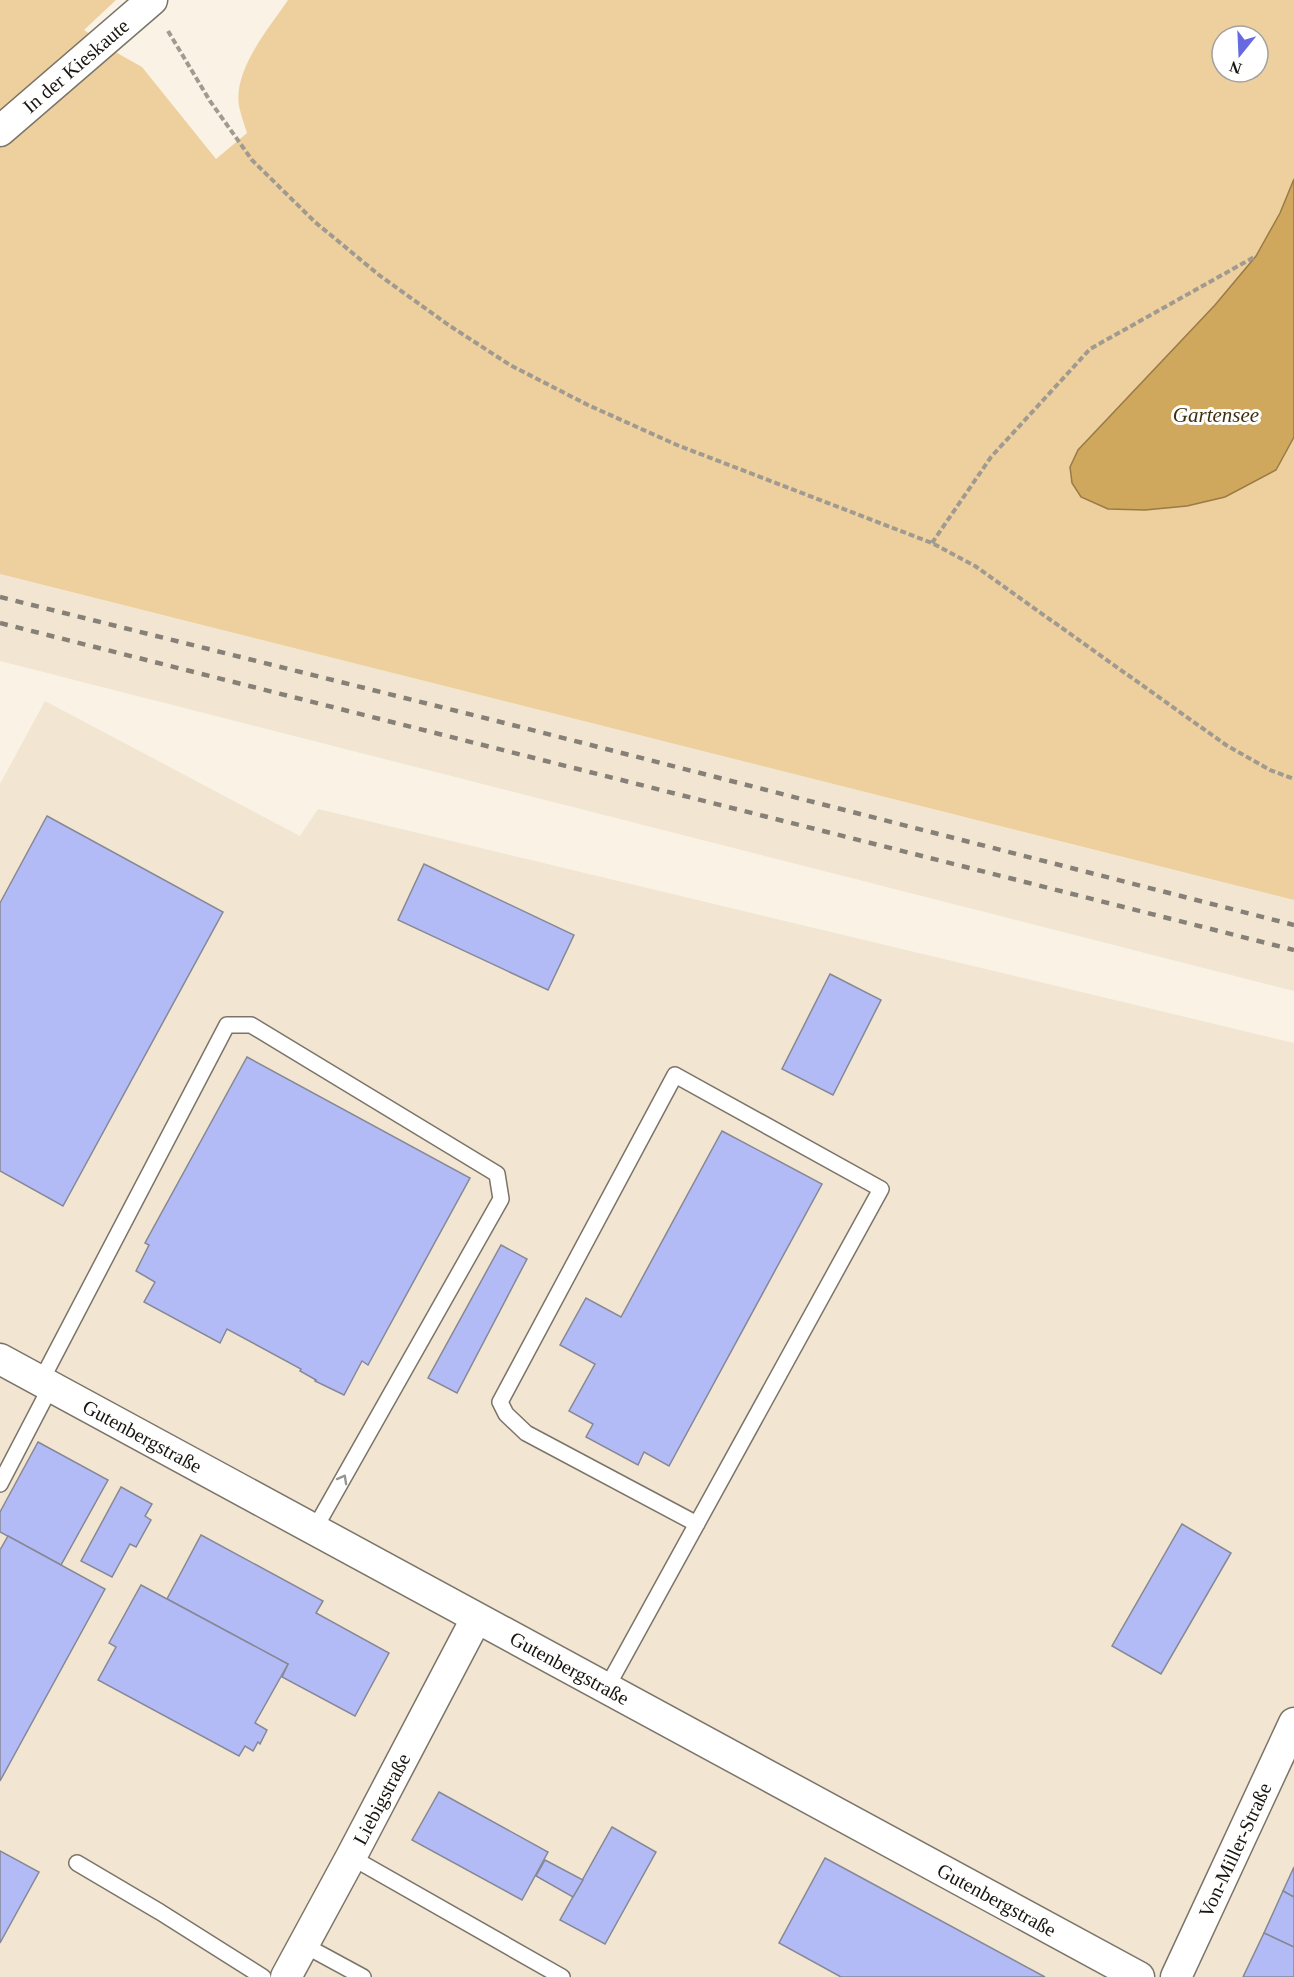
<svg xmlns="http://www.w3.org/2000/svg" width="1294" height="1977" viewBox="0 0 1294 1977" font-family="Georgia,serif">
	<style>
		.built { fill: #f2e6d2 }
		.green { fill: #edd09e; fill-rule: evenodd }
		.water { fill: #cfa75d; stroke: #987b46; stroke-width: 1.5 }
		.building { fill: #b3bbf6; stroke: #868895; stroke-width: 1.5 }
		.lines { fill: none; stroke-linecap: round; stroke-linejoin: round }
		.service-casing { stroke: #7b7468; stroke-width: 18 }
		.minor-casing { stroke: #7b7468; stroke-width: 33 }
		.path { stroke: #a09a90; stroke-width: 4; stroke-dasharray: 6 3; stroke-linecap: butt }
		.service { stroke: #fff; stroke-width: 15 }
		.minor { stroke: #fff; stroke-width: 30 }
		.rail { stroke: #868077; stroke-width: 4.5; stroke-dasharray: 8 8; stroke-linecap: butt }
		.oneway { stroke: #979693 }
		.labels { text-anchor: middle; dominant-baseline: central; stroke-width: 6; stroke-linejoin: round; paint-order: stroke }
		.street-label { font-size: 20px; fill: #181510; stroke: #fff }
		.water-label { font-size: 21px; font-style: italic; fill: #402f0e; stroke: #fff }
	</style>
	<rect width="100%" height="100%" fill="#faf2e5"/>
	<!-- built -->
	<g class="built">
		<polygon points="0,574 1294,900 1294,991 0,661"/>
		<polygon points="45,701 300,836 318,809 1294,1043 1294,1977 0,1977 0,784"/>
	</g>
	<!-- green -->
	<path class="green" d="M0,0H116L84,30L119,54L142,67L216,159L247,133C244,124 241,115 239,106C233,70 269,28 288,0H1294V179L1280,213L1256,256L1215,305L1078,450L1070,467L1108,509L1145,510L1187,506L1276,470L1294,437V900L0,574ZM1222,36H1258V72H1222Z"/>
	<!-- water -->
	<polygon class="water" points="1294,179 1294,437 1276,470 1225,497 1187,506 1145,510 1108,509 1081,497 1072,483 1070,467 1078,450 1215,305 1256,256 1280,213"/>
	<!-- building -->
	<g class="building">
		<polygon points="47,816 223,912 63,1206 0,1171 0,903"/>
		<polygon points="424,864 574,935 548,990 398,920"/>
		<polygon points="830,974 881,1000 833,1095 782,1069"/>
		<polygon points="247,1057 470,1178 368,1365 362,1361 344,1395 315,1381 316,1380 300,1371 301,1369 227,1329 220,1343 144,1302 155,1282 136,1271 149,1245 145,1243"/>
		<polygon points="722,1131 822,1184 669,1466 644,1452 638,1465 586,1437 593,1424 569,1411 595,1364 560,1345 586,1298 621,1317"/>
		<polygon points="501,1245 527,1259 457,1393 428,1378"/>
		<polygon points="38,1442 108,1480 61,1565 0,1532 0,1512"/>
		<polygon points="121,1487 152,1504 145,1516 151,1520 136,1547 130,1544 112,1577 81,1561"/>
		<polygon points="1182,1524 1231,1553 1161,1674 1112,1646"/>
		<polygon points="201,1535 323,1601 316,1613 389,1653 355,1716 282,1677 288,1664 167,1599"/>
		<polygon points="8,1536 105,1589 0,1781 0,1550"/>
		<polygon points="141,1585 288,1664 255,1723 267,1730 260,1744 258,1742 253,1751 245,1746 239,1756 98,1680 116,1647 109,1643"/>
		<polygon points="439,1792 548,1852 522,1900 412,1840"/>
		<polygon points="612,1827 656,1852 605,1944 560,1920"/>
		<polygon points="0,1851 39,1872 0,1943"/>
		<polygon points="825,1858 1045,1977 841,1977 779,1943"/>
		<polygon points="545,1860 583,1880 573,1897 536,1876"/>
		<polygon points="1294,1867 1294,1897 1283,1891"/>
		<polygon points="1283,1891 1294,1897 1294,1947 1264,1933"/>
		<polygon points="1264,1933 1294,1947 1294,1977 1243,1977"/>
	</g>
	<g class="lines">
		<!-- service casing -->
		<g class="service-casing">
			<g id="service">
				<polyline points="41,1381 227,1025 251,1025 497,1174 501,1199 314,1530"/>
				<polyline points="0,1484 51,1386"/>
				<polyline points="606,1689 881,1189 675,1075 500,1402 506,1414 526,1433 697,1524"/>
				<polyline points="351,1857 562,1977"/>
				<polyline points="77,1863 160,1912 263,1977"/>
				<polyline points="304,1945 363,1977"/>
			</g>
		</g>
		<!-- minor casing -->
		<g class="minor-casing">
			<g id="minor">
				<path id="s1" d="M0,131L152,0"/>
				<path id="s2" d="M0,1359L1139,1977"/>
				<path id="s3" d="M286,1977L351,1857L476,1619"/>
				<path id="s4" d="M1176,1977L1294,1723"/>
			</g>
		</g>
		<!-- path -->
		<g class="path">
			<polyline points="168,31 210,101 252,160 315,222 379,275 447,324 510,365 588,405 677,445 932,543 975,566 1226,745 1270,770 1294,779"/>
			<polyline points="932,543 991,457 1090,349 1256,256"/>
		</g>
		<!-- service -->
		<use href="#service" class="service"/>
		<!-- minor -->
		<use href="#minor" class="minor"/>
		<!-- rail -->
		<g class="rail">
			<polyline points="0,597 489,719 1294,925"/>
			<polyline points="0,623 1294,950"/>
		</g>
	</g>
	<!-- one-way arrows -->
	<defs><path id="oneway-chevron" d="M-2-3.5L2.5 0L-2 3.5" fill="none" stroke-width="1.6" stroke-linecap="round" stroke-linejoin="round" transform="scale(1.5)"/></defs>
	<use class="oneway" href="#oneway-chevron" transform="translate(343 1479) rotate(-61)"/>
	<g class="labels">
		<!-- street labels -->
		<g class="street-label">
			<text stroke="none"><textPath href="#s1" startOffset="100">In der Kieskaute</textPath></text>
			<text stroke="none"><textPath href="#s2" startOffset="162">Gutenbergstraße</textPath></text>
			<text stroke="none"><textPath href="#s2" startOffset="648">Gutenbergstraße</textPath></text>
			<text stroke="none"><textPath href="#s3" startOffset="202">Liebigstraße</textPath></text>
			<text stroke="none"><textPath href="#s4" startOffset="140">Von-Miller-Straße</textPath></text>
			<text stroke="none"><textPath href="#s2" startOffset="1134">Gutenbergstraße</textPath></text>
		</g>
		<!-- water labels -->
		<g class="water-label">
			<text x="1216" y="415">Gartensee</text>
		</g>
	</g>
	<!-- north arrow -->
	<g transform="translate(1240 54) rotate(198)"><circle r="28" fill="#ffffff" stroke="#a3a19f" stroke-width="1.5"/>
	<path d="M0-4.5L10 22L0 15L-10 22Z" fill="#6669e2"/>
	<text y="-9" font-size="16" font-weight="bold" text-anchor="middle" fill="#181510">N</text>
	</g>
</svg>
